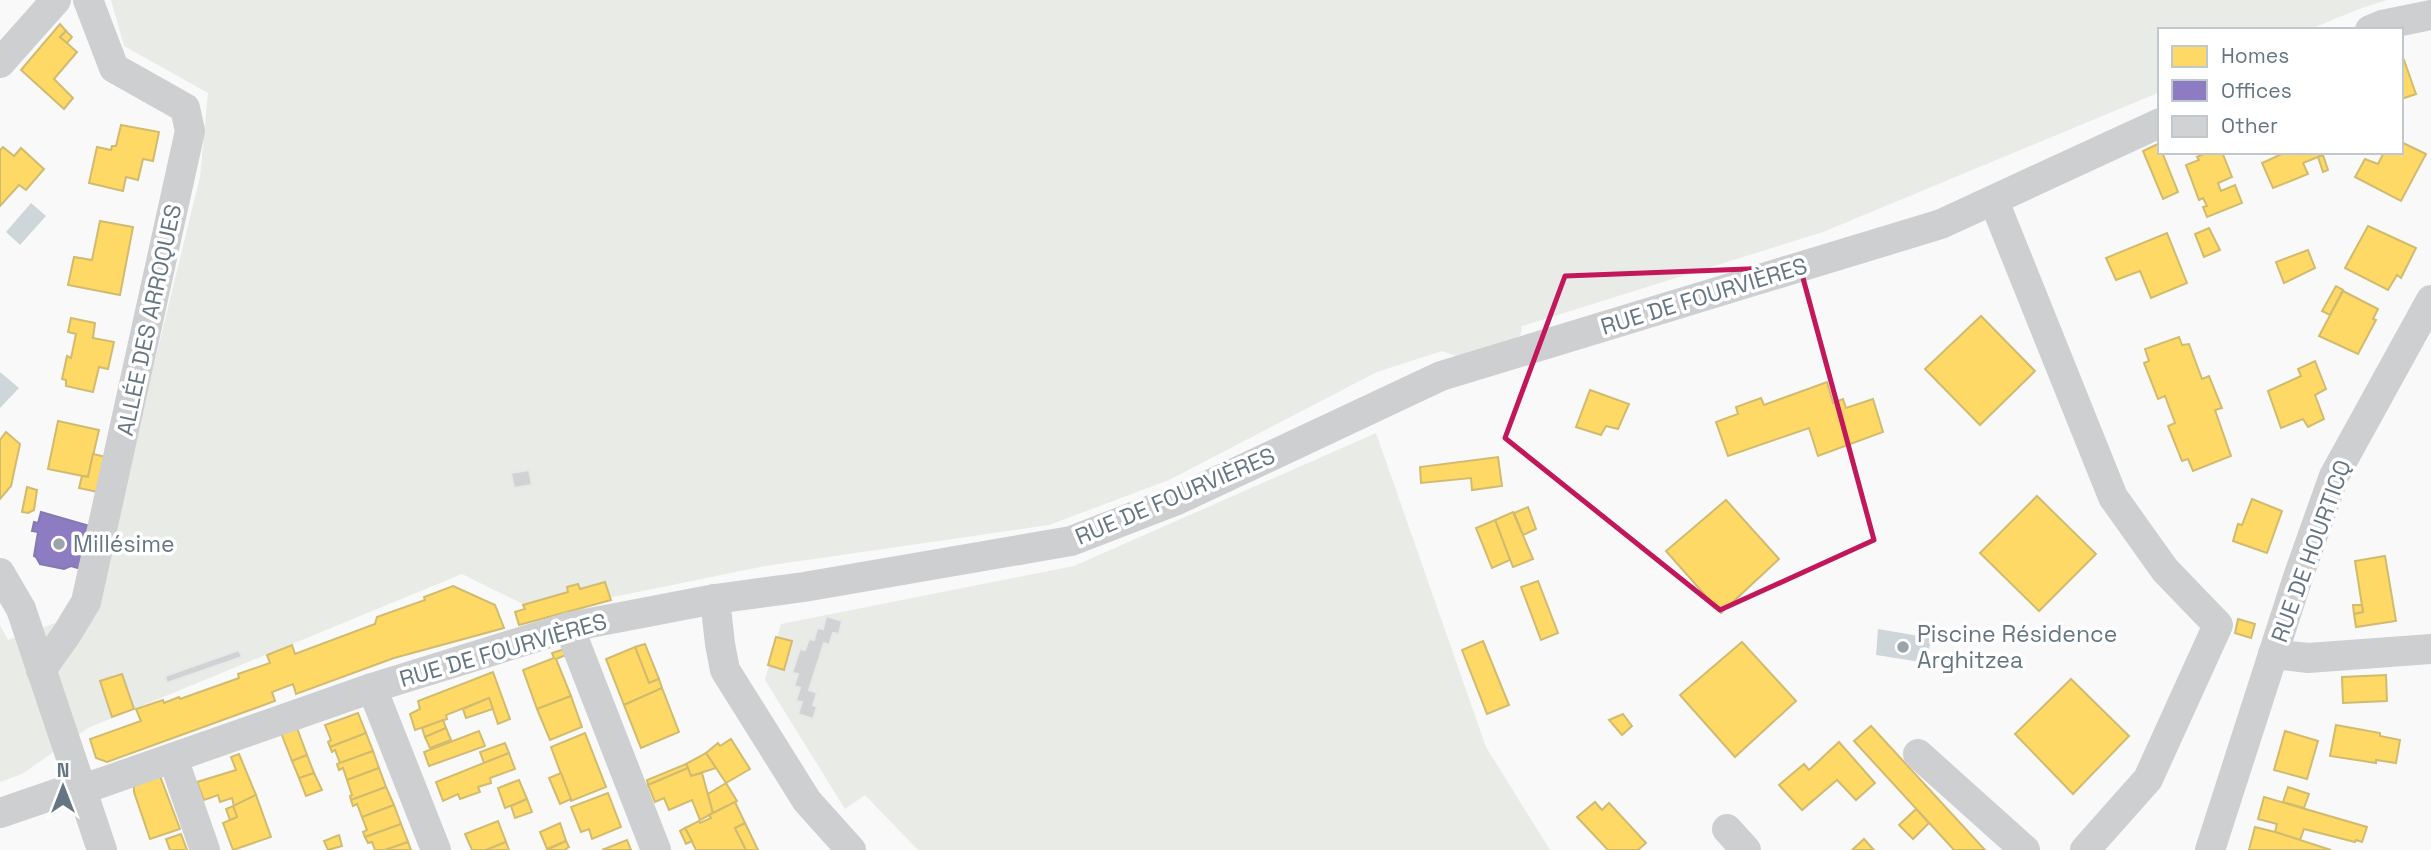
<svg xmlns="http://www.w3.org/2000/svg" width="2431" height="850" viewBox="0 0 2431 850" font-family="'Space Grotesk',sans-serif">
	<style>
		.green { fill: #e8ebe6 }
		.water { fill: #ced6d9 }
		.homes { fill: #ffd966; stroke: #d1bb6f; stroke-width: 2 }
		.offices { fill: #8e7cc3; stroke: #827ab0; stroke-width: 2 }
		.building { fill: #d0d2d3; stroke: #e8e8e8; stroke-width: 2 }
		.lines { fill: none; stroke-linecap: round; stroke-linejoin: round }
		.minor { stroke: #cecfd0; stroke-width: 30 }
		.marked { fill: none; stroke: #c2185b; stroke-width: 5; stroke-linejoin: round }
		.poi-dot { fill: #99a4ac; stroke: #fff; stroke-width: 2.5 }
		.labels { text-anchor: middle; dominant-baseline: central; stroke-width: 7; stroke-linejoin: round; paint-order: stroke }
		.street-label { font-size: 23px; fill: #657683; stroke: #fff }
		.poi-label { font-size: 23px; fill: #657683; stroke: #fff; text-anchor: start }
	</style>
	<rect width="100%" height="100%" fill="#f9f9f9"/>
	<!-- green -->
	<g class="green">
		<polygon points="111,0 2387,0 2359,9 2308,30 2160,30 2160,92 1823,232 1522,326 1521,334 1507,346 1459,357 1442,351 1377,372 1169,480 1049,525 765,566 539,612 462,574 88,728 22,774 0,782 0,625 8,640 94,609 200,177 208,93 124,46"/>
		<polygon points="1376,433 1486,747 1550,850 918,850 865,795 845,809 765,680 781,624 1074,566"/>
	</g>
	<!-- water -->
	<g class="water">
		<polygon points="31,203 46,216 20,245 6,232"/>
		<polygon points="0,372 19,388 0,408"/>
		<polygon points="1878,629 1931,638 1927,663 1876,655"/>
	</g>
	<!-- homes -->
	<g class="homes">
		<polygon points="60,24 66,31 60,37 77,52 54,79 73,98 64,109 21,70"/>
		<polygon points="66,31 72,37 67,43 60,37"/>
		<polygon points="2404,60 2416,94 2401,99 2401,61"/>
		<polygon points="121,125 159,132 153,161 143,159 138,180 126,177 123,191 89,183 97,147 111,150 112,146 116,146"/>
		<polygon points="2401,142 2426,154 2401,201 2355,177 2365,159 2378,164 2384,152 2401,152"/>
		<polygon points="2158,144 2160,152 2162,152 2178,192 2163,199 2143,151"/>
		<polygon points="3,147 14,156 21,148 44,169 26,190 19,185 0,206 0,150"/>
		<polygon points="2208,152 2222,152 2232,177 2218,183 2221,191 2235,185 2242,203 2207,217 2203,207 2207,206 2203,198 2199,200 2186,165 2199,160 2197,157"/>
		<polygon points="2324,152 2323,155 2303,163 2308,174 2273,188 2262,163 2286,152"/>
		<polygon points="2323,155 2328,170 2323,172 2318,157"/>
		<polygon points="100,221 133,227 120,295 68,285 74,257 92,260"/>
		<polygon points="2368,226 2416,248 2401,278 2397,275 2388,290 2345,268"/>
		<polygon points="2209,228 2220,250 2204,257 2195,234"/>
		<polygon points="2167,233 2187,283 2151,298 2140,271 2116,280 2106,258"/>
		<polygon points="2308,250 2315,268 2284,283 2276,262"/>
		<polygon points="2336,286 2343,290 2330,315 2322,311"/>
		<polygon points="2343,291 2378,309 2373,319 2376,320 2358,354 2319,336"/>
		<polygon points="1981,316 2035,371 1980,425 1925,369"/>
		<polygon points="71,318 95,323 93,338 114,342 108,369 99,367 93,392 66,386 66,380 62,379 67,356 71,358 76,334 68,332"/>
		<polygon points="2179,337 2182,345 2189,344 2202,379 2209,376 2222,408 2215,410 2231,456 2193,471 2188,459 2182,461 2168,426 2175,423 2165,396 2158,399 2144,363 2149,361 2145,349"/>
		<polygon points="2315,361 2326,389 2315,395 2324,419 2308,427 2303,419 2281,428 2268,391 2301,376 2298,369"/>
		<polygon points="1827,382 1833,403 1843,399 1846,408 1873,399 1883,432 1818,456 1809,428 1728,456 1716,422 1738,414 1736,407 1761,398 1764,405"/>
		<polygon points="1590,390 1629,404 1618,429 1606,426 1601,435 1576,427"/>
		<polygon points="58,421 99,430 88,477 48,469"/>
		<polygon points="6,432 20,444 11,486 0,499 0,440"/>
		<polygon points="93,454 106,457 98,492 79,488 82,476 88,477"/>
		<polygon points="1498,457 1502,486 1472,490 1471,478 1421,483 1420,467"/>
		<polygon points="27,487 37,490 34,510 28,513 22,512"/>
		<polygon points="2037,496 2096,554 2039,611 1980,553"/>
		<polygon points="2252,499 2282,511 2267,553 2233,541 2238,524 2242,525"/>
		<polygon points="1726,500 1779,559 1721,613 1666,551"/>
		<polygon points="1528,507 1536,529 1523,535 1514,513"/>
		<polygon points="1513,512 1533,559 1513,567 1495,520"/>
		<polygon points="1495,520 1510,560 1492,568 1476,528"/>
		<polygon points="2385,556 2396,621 2356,627 2354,614 2363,612 2355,561"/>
		<polygon points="1538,581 1558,633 1541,640 1521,587"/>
		<polygon points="605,582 611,600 519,625 515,612 525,609 523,605 568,592 567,587 578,584 580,589"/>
		<polygon points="453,586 495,605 504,628 394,658 296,694 293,684 272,692 275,701 107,762 96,758 90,739 141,721 136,709 163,700 164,703 179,697 180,699 239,678 238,674 270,663 267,655 292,645 295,654 375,624 377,617 425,600 424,597"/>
		<polygon points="2353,605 2362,605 2363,612 2354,614"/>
		<polygon points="2238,619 2255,624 2251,638 2235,633"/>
		<polygon points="776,637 792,641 784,670 768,665"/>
		<polygon points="1483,641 1509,705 1487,714 1462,650"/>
		<polygon points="1742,642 1796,701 1735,757 1680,695"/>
		<polygon points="645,644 659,679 649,683 635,647"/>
		<polygon points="635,647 649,683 659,679 662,688 624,705 606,659"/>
		<polygon points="564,649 566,655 556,659 571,696 537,709 523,670 554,658 552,653"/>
		<polygon points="493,672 510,719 498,724 489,698 446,715 447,719 415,730 410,714 420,709 418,701"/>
		<polygon points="122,674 134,709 112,717 100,681"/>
		<polygon points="2386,675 2387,701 2343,703 2342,677"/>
		<polygon points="2071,679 2129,736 2073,794 2015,734"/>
		<polygon points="662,688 679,732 641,748 624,705"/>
		<polygon points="571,696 582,727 550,740 537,709"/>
		<polygon points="489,698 493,709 466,718 463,709"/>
		<polygon points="358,713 366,733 330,747 328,742 331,740 325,725"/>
		<polygon points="1623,714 1632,726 1622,735 1609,720"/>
		<polygon points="443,720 446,728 425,737 422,728"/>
		<polygon points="2336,725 2380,733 2380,736 2400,740 2396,763 2376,760 2376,763 2330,756"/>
		<polygon points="1871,726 1985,850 1954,850 1854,741"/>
		<polygon points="297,728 307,755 292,761 281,733"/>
		<polygon points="446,728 451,740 430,748 425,737"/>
		<polygon points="479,731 485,746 429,766 424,752"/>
		<polygon points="2285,731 2318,741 2307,779 2274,770"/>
		<polygon points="366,733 373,751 340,763 335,750 332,752 330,747"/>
		<polygon points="585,733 606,787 571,801 551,747"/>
		<polygon points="731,739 750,769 726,783 706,753 718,743 720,746"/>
		<polygon points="1839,742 1875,783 1856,800 1837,780 1802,810 1779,785 1804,764 1809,770"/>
		<polygon points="505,743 509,753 484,763 480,752"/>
		<polygon points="373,751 379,768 347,780 343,768 339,770 337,764"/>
		<polygon points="509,753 515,769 490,778 491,783 478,787 480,792 460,799 458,794 443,801 436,782"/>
		<polygon points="706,753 716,768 691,776 686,764"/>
		<polygon points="239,754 256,795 234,806 232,798 220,802 218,795 204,800 197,782 236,770 231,757"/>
		<polygon points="307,755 314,773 299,778 292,761"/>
		<polygon points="686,764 688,768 648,785 647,780"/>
		<polygon points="379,768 386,787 351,800 350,796 352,795 347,780"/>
		<polygon points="688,768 691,776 702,773 713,813 700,820 692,800 669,810 664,798 655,802 648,785"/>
		<polygon points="314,773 322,790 306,796 299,778"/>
		<polygon points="561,773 571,799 560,804 549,778"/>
		<polygon points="160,776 180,829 150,839 134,792 134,785"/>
		<polygon points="519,780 527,799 505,808 498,788"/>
		<polygon points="726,783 737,801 713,813 708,794"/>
		<polygon points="386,787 394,805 362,817 357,804 353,806 351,800"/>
		<polygon points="2288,787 2309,794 2304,808 2283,802"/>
		<polygon points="608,793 621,827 592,839 589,829 581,832 571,807"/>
		<polygon points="256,795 271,837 233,850 223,823 237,817 233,806"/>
		<polygon points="2264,797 2367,827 2362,842 2356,840 2355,842 2304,829 2300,840 2275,832 2277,824 2258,819"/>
		<polygon points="527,799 532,812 515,818 511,806"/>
		<polygon points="735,802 745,823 735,828 746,850 696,850 685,828 699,821 700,823 711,818 709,815"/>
		<polygon points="1595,802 1602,810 1609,803 1646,843 1638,850 1608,850 1577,817"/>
		<polygon points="394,805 401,824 365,837 363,832 367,830 362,817"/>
		<polygon points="233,806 237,817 230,820 226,809"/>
		<polygon points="1916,809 1929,823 1913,839 1899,825"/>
		<polygon points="498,821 506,842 486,850 472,850 465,834"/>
		<polygon points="560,823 566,841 547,849 540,832"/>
		<polygon points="745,823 758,850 746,850 735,828"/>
		<polygon points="401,824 408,842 385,850 375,850 372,842 368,843 365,837"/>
		<polygon points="2255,827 2275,832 2331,850 2249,850"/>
		<polygon points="685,828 692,841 686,844 680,831"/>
		<polygon points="181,834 187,850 170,850 166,839"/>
		<polygon points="339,835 342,846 328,850 324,841"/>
		<polygon points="1864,839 1874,850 1852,850"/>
		<polygon points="627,840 631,850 602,850"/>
		<polygon points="566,841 569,847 564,850 547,850"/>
		<polygon points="408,842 411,850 385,850"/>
		<polygon points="506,842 509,850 486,850"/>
	</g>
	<!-- offices -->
	<polygon class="offices" points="41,512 93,527 88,571 71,566 64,569 40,564 36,557 34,556 38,532 32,531 34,522 38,523"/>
	<!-- building -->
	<g class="building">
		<polygon points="529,470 532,485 514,488 511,473"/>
		<polygon points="826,616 842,621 839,634 833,633 829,645 824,643 809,690 817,693 813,705 817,707 813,719 798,714 802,702 796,701 800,688 794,686 798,674 792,673 800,649 805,650 809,639 814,640 817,628 823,629"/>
		<polygon points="239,650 242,657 167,683 165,676"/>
	</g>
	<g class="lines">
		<!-- minor -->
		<g class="minor">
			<polyline points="2370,30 2382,25 2431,15"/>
			<polyline points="0,63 56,0"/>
			<polyline points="1994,201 2113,497 2165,570 2218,625 2148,779 2085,850"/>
			<polyline points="0,573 21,609 102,850"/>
			<polyline points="715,599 720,644 725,670 807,801 851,850"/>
			<polyline points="569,627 656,850"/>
			<polyline points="2273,654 2308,658 2431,649"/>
			<polyline points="41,670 66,635 86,602 190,131 185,108 114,68 88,0"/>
			<polyline points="372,688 436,850"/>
			<polyline points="1918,754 2025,850"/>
			<polyline points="173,758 205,850"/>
			<polyline points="0,813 79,786 92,786 372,688 569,627 715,599 804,587 1071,541 1177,500 1441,376 1941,224 2160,123"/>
			<polyline points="1727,829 1746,850"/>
			<polyline points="2210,850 2298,577 2334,476 2431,300"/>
		</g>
	</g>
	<!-- marked area -->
	<path class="marked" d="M1800,267L1874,540L1720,610L1505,438L1565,276Z"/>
	<!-- markers -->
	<g class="poi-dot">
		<circle cx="59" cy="544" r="7"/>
		<circle cx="1903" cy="647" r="7"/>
	</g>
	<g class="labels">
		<!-- street labels -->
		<g class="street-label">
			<text transform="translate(1704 296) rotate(-17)">RUE DE FOURVIÈRES</text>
			<text transform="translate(149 320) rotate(-78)">ALLÉE DES ARROQUES</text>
			<text transform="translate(1175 496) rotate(-23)">RUE DE FOURVIÈRES</text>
			<text transform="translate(2311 551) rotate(-70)">RUE DE HOURTICQ</text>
			<text transform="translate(503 650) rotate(-16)">RUE DE FOURVIÈRES</text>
		</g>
		<!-- poi labels -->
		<g class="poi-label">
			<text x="73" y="544">Millésime</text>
			<text x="1917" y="634">Piscine Résidence<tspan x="1917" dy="26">Arghitzea</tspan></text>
		</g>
	</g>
	<!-- legend -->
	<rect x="2158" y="28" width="245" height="126" fill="#ffffff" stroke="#c1c8cd" stroke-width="2"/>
	<rect x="2172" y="46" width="35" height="21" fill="#ffd966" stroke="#c1c8cd" stroke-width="2"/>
	<text x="2221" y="63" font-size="21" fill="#657683">Homes</text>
	<rect x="2172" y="80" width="35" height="21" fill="#8e7cc3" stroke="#c1c8cd" stroke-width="2"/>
	<text x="2221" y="98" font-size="21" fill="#657683">Offices</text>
	<rect x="2172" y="116" width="35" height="21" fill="#d0d2d3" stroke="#c1c8cd" stroke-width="2"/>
	<text x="2221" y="133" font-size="21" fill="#657683">Other</text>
	<!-- north arrow -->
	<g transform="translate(63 787)" stroke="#ffffff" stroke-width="5" paint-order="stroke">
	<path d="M0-5L12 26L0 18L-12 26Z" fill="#657683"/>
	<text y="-10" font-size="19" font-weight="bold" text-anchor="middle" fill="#657683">N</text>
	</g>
</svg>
